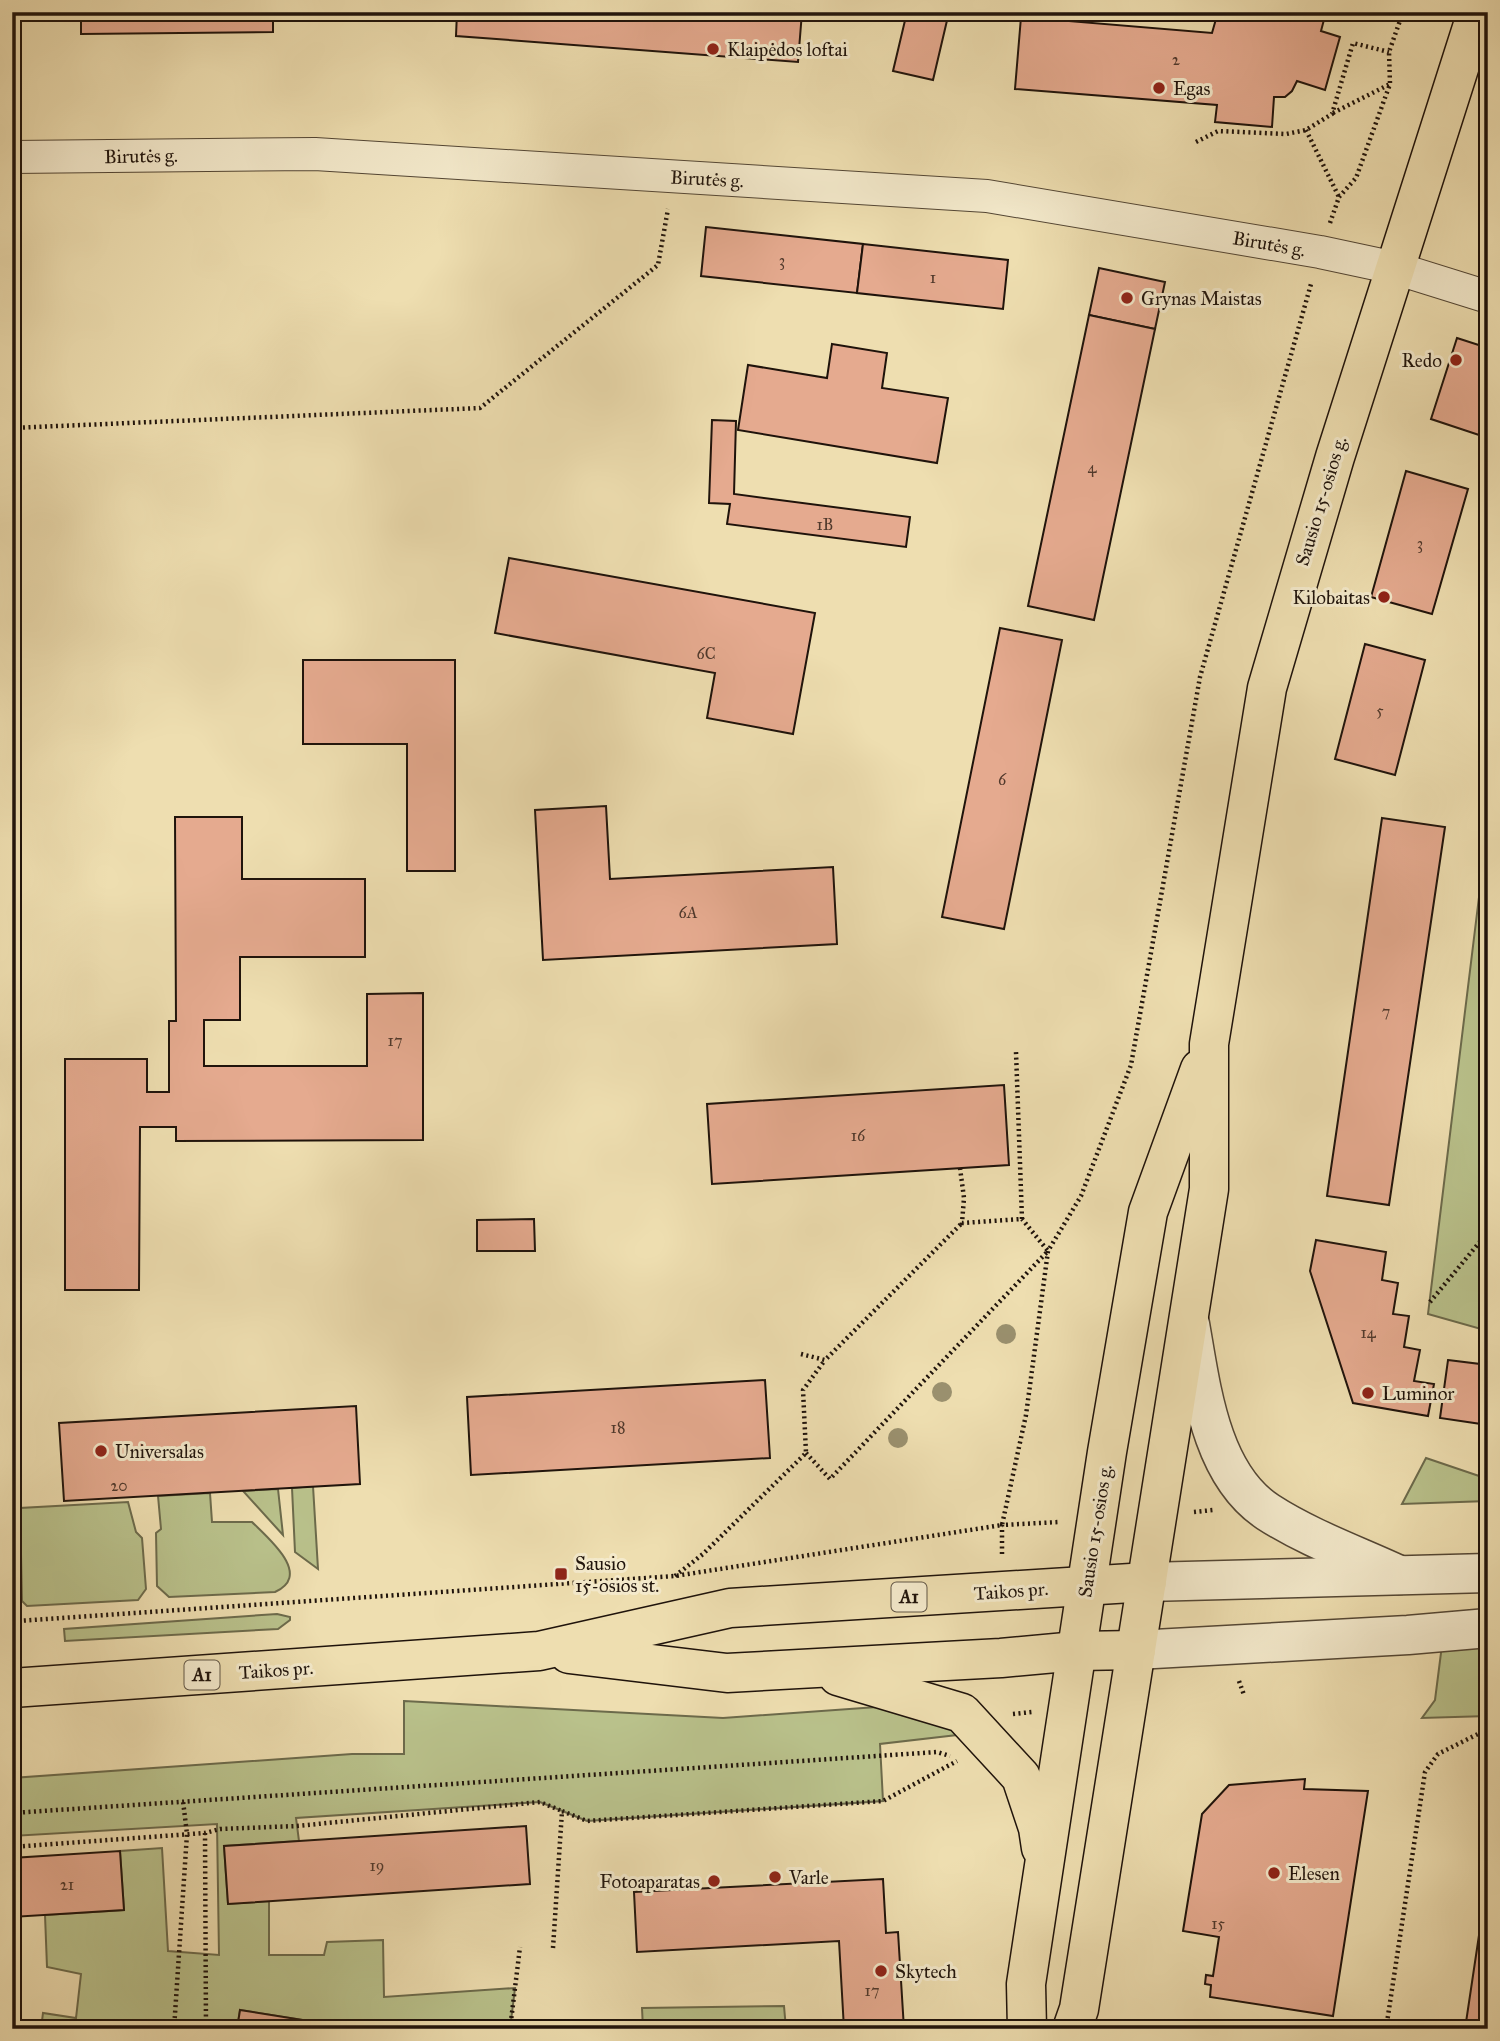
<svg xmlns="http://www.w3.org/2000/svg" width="1500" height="2041" viewBox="0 0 1500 2041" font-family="'IM FELL Great Primer',serif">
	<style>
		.green { fill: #b9c18b; stroke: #6c6a4b; stroke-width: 2 }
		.building { fill: #e5aa8f; stroke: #1f130b; stroke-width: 2 }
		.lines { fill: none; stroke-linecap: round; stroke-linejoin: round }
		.minor-casing { stroke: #534634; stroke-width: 34 }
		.tertiary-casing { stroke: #534634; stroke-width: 41 }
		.primary-casing { stroke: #1f130b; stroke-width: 41 }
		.path { stroke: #1f130b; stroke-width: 4.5; stroke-dasharray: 2 3.5; stroke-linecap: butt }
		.minor { stroke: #f4eacc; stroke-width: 32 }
		.tertiary { stroke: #f4eacc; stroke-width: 38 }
		.primary { stroke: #eedeb0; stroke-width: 38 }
		.tree { fill: #9a906e }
		.poi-dot { fill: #8f2418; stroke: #f4eacc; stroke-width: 2.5 }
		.labels { text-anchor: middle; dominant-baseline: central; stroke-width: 6; stroke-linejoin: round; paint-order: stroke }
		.number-label { font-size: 16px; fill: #50392c }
		.shield { fill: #f4eacc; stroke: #5f5445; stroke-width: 2 }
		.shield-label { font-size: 18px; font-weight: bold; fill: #1f130b }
		.poi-label { font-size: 19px; fill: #1f130b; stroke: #f4eacc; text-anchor: start }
		.street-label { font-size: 19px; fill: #1f130b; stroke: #f4eacc }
	</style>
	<rect width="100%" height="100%" fill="#eedeb0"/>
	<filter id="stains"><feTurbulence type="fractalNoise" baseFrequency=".00286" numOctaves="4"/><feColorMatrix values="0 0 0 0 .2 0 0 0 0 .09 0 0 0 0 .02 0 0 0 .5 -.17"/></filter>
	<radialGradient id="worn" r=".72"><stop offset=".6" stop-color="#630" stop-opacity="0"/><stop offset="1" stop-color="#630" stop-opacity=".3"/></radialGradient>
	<!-- green -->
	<g class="green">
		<polygon points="1479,897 1488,898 1488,1331 1428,1314"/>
		<polygon points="1426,1458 1488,1479 1488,1501 1402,1504"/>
		<polygon points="313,1486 318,1569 295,1552 292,1488"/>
		<polygon points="278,1489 283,1535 243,1491"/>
		<path d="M210,1493L212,1522H252C268,1538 313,1575 275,1592L169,1597L157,1586L156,1533L161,1529L158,1496Z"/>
		<polygon points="128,1502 136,1532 142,1538 146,1589 138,1600 27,1606 22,1601 20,1508"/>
		<polygon points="277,1614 290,1617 290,1620 278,1629 65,1641 64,1629"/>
		<polygon points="1488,1642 1488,1716 1422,1718 1435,1700 1442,1645"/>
		<polygon points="404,1701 723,1718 891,1706 966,1734 880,1744 883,1801 587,1821 540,1802 296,1818 299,1841 224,1846 228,1904 269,1901 269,1955 324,1955 327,1942 383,1940 384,1997 515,1988 510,2029 359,2029 240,2010 237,2029 41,2029 43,2013 76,2018 81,1974 47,1967 45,1915 124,1910 120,1851 162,1848 168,1951 219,1955 217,1824 12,1836 12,1778 352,1754 404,1754"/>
		<polygon points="784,2006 786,2029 643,2029 642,2008"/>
	</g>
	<!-- building -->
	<g class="building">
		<polygon points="81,12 273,12 273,32 81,34"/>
		<polygon points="457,12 802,12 798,62 456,36"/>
		<polygon points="907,12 949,12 933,80 893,71"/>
		<polygon points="1218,12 1326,12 1321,31 1340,37 1325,90 1297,81 1292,91 1285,97 1274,97 1272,127 1215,122 1217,105 1015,89 1021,17 1212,33"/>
		<polygon points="706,227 863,244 857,293 701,276"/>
		<polygon points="863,244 1008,260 1003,309 857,293"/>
		<polygon points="1099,268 1165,282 1155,329 1089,315"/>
		<polygon points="1089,315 1155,329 1094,620 1028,606"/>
		<polygon points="1457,338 1488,348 1488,430 1485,437 1431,419"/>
		<polygon points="832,344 887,353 882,388 948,398 937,463 738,430 748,365 827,378"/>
		<polygon points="712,420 736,421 734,494 910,517 906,547 727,524 730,504 709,503"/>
		<polygon points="1406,471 1468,489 1432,614 1371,597"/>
		<polygon points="509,558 815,613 793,734 707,718 715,673 495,633"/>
		<polygon points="1000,628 1062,640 1004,929 942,917"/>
		<polygon points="1365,644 1425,660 1395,775 1335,759"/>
		<polygon points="303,660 455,660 455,871 407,871 407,744 303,744"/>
		<polygon points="606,806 610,879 833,867 837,944 543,960 535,810"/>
		<polygon points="175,817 242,817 242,879 365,879 365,957 240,957 240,1020 204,1020 204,1066 367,1066 367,994 423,993 423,1140 176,1141 176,1127 140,1127 139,1290 65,1290 65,1059 147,1059 147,1092 169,1092 169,1021 176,1021"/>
		<polygon points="1382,818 1445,827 1389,1205 1327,1196"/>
		<polygon points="1004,1085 1009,1165 712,1184 707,1104"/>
		<polygon points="534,1219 535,1251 477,1251 477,1220"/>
		<polygon points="1316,1240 1386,1252 1382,1280 1398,1283 1393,1314 1409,1316 1404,1347 1420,1350 1414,1381 1434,1384 1428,1416 1353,1403 1310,1271"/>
		<polygon points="1448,1360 1488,1365 1488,1425 1440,1418"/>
		<polygon points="765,1380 770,1458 471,1475 467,1397"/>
		<polygon points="356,1406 360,1484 64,1501 59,1423"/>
		<polygon points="1305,1779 1304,1789 1368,1791 1333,2016 1210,1997 1211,1985 1205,1984 1206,1975 1213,1976 1219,1937 1183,1931 1202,1814 1229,1785"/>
		<polygon points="526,1826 530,1884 228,1904 224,1846"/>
		<polygon points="120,1851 124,1910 12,1917 12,1858"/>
		<polygon points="1488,1875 1488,2029 1465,2029"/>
		<polygon points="883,1879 886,1933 898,1932 904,2029 844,2029 839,1941 637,1952 634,1892"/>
		<polygon points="240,2010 359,2029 237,2029"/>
	</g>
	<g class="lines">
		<!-- minor casing -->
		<g class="minor-casing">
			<polyline id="minor" points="12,157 315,154 987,196 1320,252 1395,268 1488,297"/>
		</g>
		<!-- tertiary casing -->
		<g class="tertiary-casing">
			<g id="tertiary">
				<path d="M1190,1324C1201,1386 1210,1474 1268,1512C1308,1538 1356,1555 1399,1575"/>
				<polyline points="1147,1582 1488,1573"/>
				<polyline points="1136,1650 1408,1635 1488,1628"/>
			</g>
		</g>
		<!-- primary casing -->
		<g class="primary-casing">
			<g id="primary">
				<polyline points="569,1654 727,1673 1001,1658 1077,1651 1136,1650"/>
				<polyline points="838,1676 962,1713 1021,1777 1038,1828 1041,1848"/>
				<polyline points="12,1688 539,1651 730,1608 1147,1582"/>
				<polyline points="1027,2029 1026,1984 1107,1452 1148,1212 1200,1069"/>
				<polyline points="1072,2029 1079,2009 1209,1189 1209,1044 1267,688 1335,457 1477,12"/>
			</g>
		</g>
		<!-- path -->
		<g class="path">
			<polyline points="1333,113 1390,84"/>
			<polyline points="1306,130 1339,197"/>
			<polyline points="1196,142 1218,131 1286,134 1306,130 1332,114 1353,43 1389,52"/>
			<polyline points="1483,193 1488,190"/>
			<polyline points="1330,223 1339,197 1356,178 1390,84 1389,52 1403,12"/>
			<polyline points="12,428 480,408 658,265 668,209"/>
			<polyline points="960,1168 964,1198 962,1223 1022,1219 1016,1052"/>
			<polyline points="1430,1302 1488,1232"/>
			<polyline points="801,1354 825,1360 962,1223"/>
			<polyline points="806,1453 830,1479 1048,1251 1022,1219"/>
			<polyline points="12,1507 17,1621 675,1576 1002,1525 1026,1415 1048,1251 1081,1196 1131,1065 1200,677 1311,284"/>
			<polyline points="1194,1512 1213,1510"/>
			<polyline points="1002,1554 1002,1525 1059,1522"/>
			<polyline points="675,1576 703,1554 806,1453 803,1390 825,1360"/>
			<polyline points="1239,1681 1244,1695"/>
			<polyline points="1013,1714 1032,1712"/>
			<polyline points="12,1813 937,1752 950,1756"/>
			<polyline points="205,1833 206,2029"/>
			<polyline points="12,1847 205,1833 220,1829 297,1826 540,1802 562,1811"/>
			<polyline points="553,1948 562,1811 587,1821 883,1801 957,1761"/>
			<polyline points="174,2029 187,1834 183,1801"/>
			<polyline points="510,2029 520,1947"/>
			<polyline points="1386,2029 1425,1772 1438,1754 1488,1729"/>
		</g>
		<!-- minor -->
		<use href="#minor" class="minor"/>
		<!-- tertiary -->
		<use href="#tertiary" class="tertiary"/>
		<!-- primary -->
		<use href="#primary" class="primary"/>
	</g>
	<!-- trees -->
	<g class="tree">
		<circle cx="1006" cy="1334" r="10"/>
		<circle cx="942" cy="1392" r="10"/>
		<circle cx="898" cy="1438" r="10"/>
	</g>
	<!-- markers -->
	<g class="poi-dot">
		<circle cx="713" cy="49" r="7"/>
		<circle cx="1159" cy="88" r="7"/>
		<circle cx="1127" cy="298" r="7"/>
		<circle cx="1456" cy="360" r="7"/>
		<circle cx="1384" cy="597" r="7"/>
		<circle cx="1368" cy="1393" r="7"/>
		<circle cx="101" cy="1451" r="7"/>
		<rect x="554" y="1567" width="14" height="14" rx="3.5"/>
		<circle cx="1274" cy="1873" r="7"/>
		<circle cx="775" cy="1877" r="7"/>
		<circle cx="714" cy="1881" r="7"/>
		<circle cx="881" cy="1971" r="7"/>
	</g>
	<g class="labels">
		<!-- number labels -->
		<g class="number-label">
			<text x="1176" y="59">2</text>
			<text x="782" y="260">3</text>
			<text x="933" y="277">1</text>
			<text x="1092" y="467">4</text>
			<text x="825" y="524">1B</text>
			<text x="1420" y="543">3</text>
			<text x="706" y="653">6C</text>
			<text x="1380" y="710">5</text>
			<text x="1002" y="779">6</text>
			<text x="688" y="912">6A</text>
			<text x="1386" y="1011">7</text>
			<text x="395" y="1040">17</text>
			<text x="858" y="1135">16</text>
			<text x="1368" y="1332">14</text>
			<text x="618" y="1427">18</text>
			<text x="119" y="1485">20</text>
			<text x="377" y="1865">19</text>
			<text x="67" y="1884">21</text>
			<text x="1218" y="1923">15</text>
			<text x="872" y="1990">17</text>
		</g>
		<!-- shield labels -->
		<g class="shield">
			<rect x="891.5" y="1582.5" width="35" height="29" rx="5"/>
			<rect x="184.5" y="1660.5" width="35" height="29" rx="5"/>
		</g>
		<g class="shield-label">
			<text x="909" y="1597">A1</text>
			<text x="202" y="1675">A1</text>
		</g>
		<!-- poi labels -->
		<g class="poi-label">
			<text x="727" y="49">Klaipėdos loftai</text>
			<text x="1173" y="88">Egas</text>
			<text x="1141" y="298">Grynas Maistas</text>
			<text x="1442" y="360" text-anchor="end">Redo</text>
			<text x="1370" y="597" text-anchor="end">Kilobaitas</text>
			<text x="1382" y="1393">Luminor</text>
			<text x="115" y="1451">Universalas</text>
			<text x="575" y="1563">Sausio<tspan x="575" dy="22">15-osios st.</tspan></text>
			<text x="1288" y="1873">Elesen</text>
			<text x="789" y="1877">Varle</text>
			<text x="700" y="1881" text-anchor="end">Fotoaparatas</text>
			<text x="895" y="1971">Skytech</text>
		</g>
		<!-- street labels -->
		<g class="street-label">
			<text transform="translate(141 156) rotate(-1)">Birutės g.</text>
			<text transform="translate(707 179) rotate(3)">Birutės g.</text>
			<text transform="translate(1269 244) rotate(10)">Birutės g.</text>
			<text transform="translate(1321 501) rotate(-73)">Sausio 15-osios g.</text>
			<text transform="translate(1095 1531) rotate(-81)">Sausio 15-osios g.</text>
			<text transform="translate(1011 1591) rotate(-4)">Taikos pr.</text>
			<text transform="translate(276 1670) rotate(-4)">Taikos pr.</text>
		</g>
	</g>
	<!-- margin -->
	<rect width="1500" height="2041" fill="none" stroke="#eedeb0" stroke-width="42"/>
	<rect x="14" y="14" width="1472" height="2013" fill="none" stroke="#1f130b" stroke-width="3.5"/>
	<rect x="21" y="21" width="1458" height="1999" fill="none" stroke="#1f130b" stroke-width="2"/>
	<rect width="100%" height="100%" filter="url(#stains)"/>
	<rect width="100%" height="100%" fill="url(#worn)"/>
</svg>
